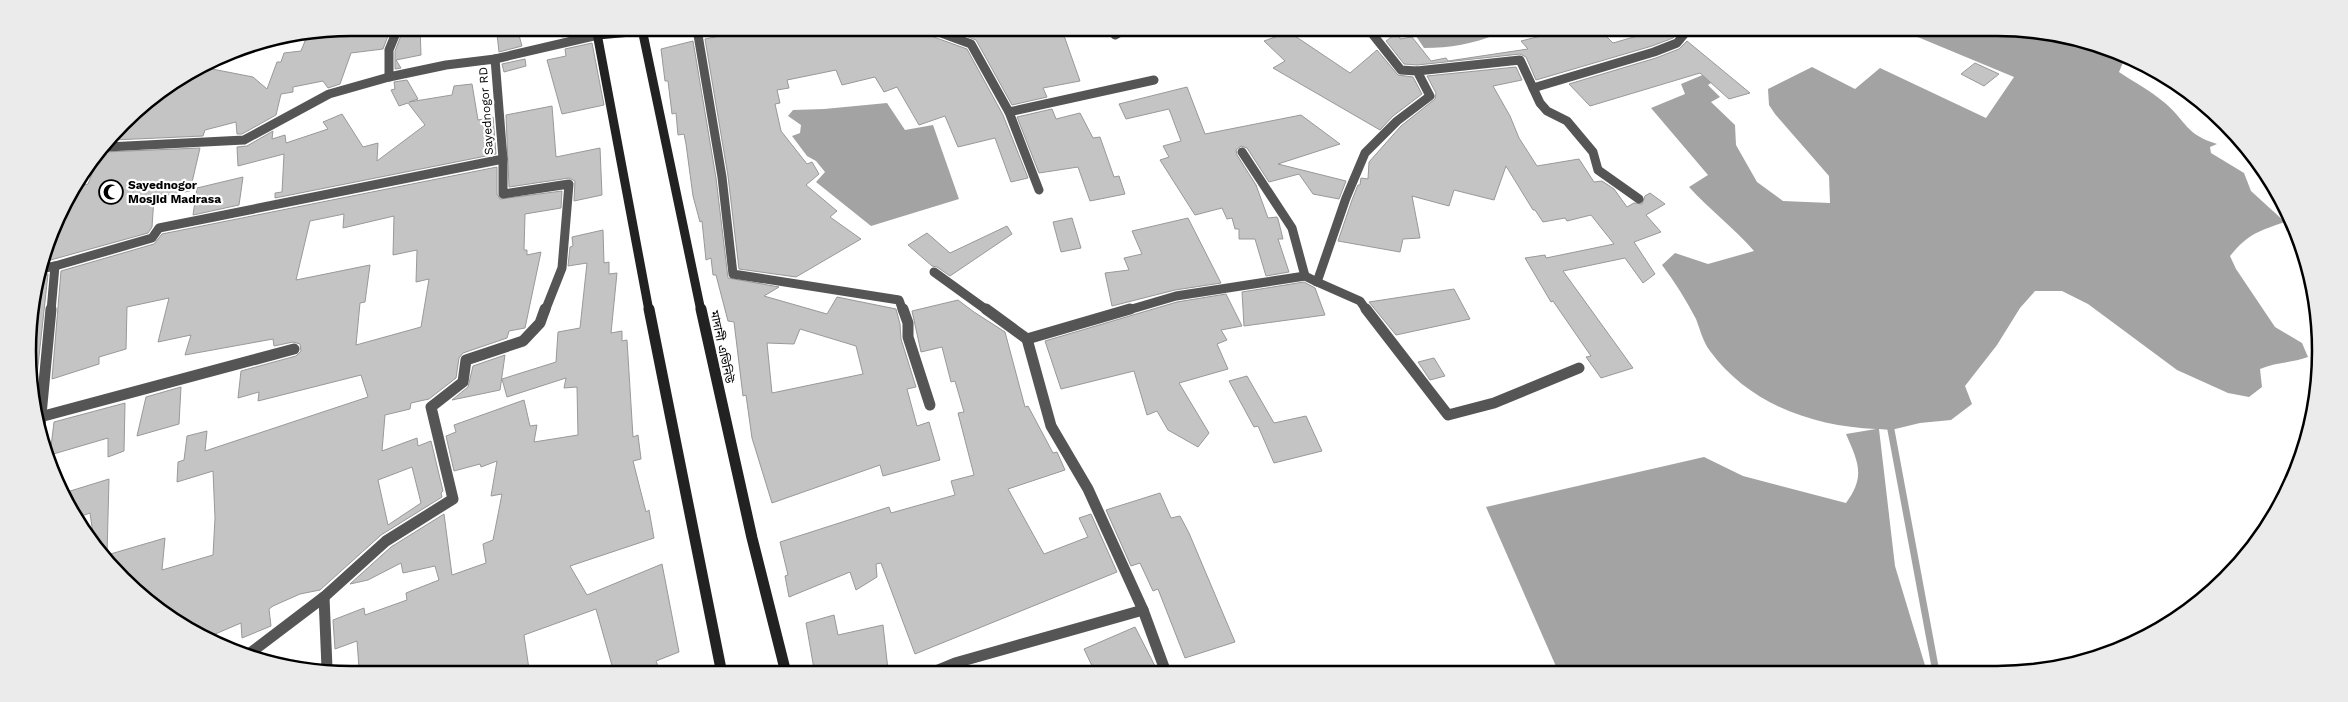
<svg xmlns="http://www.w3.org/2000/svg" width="2348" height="702" viewBox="0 0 2348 702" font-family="'Work Sans','Noto Sans Bengali',sans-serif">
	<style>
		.water { fill: #a3a3a3 }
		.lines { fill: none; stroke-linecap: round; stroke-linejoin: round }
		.stream { stroke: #a3a3a3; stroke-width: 7 }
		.building { fill: #c4c4c4; stroke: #999; fill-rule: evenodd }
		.minor-far1 { stroke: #555; stroke-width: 9 }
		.minor { stroke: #555; stroke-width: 11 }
		.secondary-far1 { stroke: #222; stroke-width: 9 }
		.secondary { stroke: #222; stroke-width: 11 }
		.labels { text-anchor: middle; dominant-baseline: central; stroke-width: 4.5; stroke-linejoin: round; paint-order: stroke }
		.street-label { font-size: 12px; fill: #000; stroke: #fff }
		.poi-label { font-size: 12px; font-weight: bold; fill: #000; stroke: #fff; text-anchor: start }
		.rim { fill: none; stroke: #000; stroke-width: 2.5 }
	</style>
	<rect width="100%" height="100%" fill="#fff"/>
	<!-- water -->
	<g class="water">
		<path d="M1425,31L1498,32L1497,34C1473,44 1450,48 1424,48L1416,36Z"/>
		<path d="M1908,33L2060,34L2124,60L2119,72C2134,82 2151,91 2165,103C2187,122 2185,134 2217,144L2210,147L2211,153L2244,173L2251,191L2285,222C2259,231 2249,233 2230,256L2236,269L2275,327L2302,343L2308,357C2292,363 2276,362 2260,369L2262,387L2249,397L2228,393L2177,370L2088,304L2062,291H2035L2020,308L1997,345L1965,386L1972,404L1951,420L1920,423L1891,430L1879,429L1895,566L1927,672L1558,671L1486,507L1704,457L1743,476L1846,503C1866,476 1858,462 1846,434L1876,429C1812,426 1749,404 1710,351C1703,342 1700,329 1696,319C1686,300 1675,282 1662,265L1675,253L1708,264L1754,251C1734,228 1710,210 1689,187L1708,175L1651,108L1685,94L1681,84L1705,74L1714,81L1708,85L1720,97L1711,102L1735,125L1736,145L1757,182L1783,201L1830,203L1829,176L1775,114L1769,105L1768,89L1812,67L1855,89L1880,68L1986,118L2014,77Z"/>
		<polygon points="887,103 905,130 933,125 959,199 871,226 816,182 825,172 816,161 807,156 792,136 800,133 801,125 788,116 793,110 824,109"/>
	</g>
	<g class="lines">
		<!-- stream -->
		<polyline class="stream" points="1891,430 1936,672"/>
	</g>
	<!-- building -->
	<g class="building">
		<polygon points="351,28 391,28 383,49 351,53 340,84 328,88 323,81 293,87 293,92 281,94 276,115 242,134 237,134 236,122 205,130 203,136 113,140 137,108 207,68 253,77 267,89 277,62 281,62 284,53 301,51 307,36"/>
		<polygon points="404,28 420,28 421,55 396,60 401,68 395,69 395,51"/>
		<polygon points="500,28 517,28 522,46 499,52 497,34 500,34"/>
		<polygon points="559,28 590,28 590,30 562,37"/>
		<polygon points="754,29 927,30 931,36 967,49 1003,115 1028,178 1011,182 995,138 958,147 945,116 919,125 897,87 884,92 875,77 842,85 836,70 787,80 789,88 777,90 780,103 775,104 781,131 807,164 812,162 819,174 806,185 837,211 830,217 861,239 796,277 739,269 728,176 705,39"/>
		<polygon points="950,30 1062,30 1080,81 1043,88 1047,97 1012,105 976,40"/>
		<polygon points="1399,31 1400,39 1412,37 1431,61 1446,58 1448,61 1528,49 1521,41 1557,32 1602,32 1613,43 1651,32 1677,33 1673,38 1652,46 1536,80 1526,57 1520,54 1417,65 1404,64 1386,41"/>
		<polygon points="1289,32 1350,73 1377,50 1398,75 1413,77 1422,94 1393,116 1380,130 1273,68 1285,61 1264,41"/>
		<path d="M693,41L716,178L728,278L779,287L764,296L827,314L837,297L896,309L900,324L901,339L916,387L907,389L917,426L929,422L940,460L883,476L880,465L772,503L752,438L746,395L743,396L734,322L728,321L716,275H713L711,258L706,260L702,221L700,222L693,196L686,144L684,134L678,135L676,113L672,114L668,81H665L661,49ZM800,329L856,346L863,374L772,393L767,343L794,344Z"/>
		<polygon points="1687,41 1750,93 1729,99 1700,73 1590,106 1569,84 1656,58 1679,49"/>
		<polygon points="592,43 604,105 562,114 547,60 566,56 565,49"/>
		<polygon points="525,59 526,66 504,72 502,64"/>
		<polygon points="1975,63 1999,74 1984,86 1961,74"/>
		<polygon points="1516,67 1522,80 1493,86 1510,116 1519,138 1537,166 1579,159 1594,182 1602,181 1614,189 1627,207 1634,203 1642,204 1645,196 1650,193 1665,204 1646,215 1661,232 1634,242 1655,274 1643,283 1625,258 1563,271 1633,368 1601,378 1586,357 1591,356 1553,301 1551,302 1525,258 1545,255 1546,258 1614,244 1591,215 1567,221 1565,218 1543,222 1535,210 1533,210 1506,166 1494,200 1454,190 1449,206 1412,196 1420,238 1403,239 1400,252 1338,241 1352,200 1358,185 1360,185 1361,178 1368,179 1369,162 1401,126 1435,99 1436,93 1427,76"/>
		<polygon points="407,80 418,99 409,102 452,95 454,86 472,84 478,120 493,117 496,154 275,198 275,193 282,192 284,154 238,166 237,147 247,146 273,131 272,139 285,135 286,143 328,129 323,122 342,114 363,147 378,143 377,161 425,125 408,103 399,106 391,90 395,89 394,82"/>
		<polygon points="1187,87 1205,134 1301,115 1340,144 1278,164 1346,181 1339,199 1313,194 1299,174 1269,182 1247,148 1241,146 1236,150 1237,155 1256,185 1268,218 1277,217 1278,219 1283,239 1278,239 1289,272 1266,276 1255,239 1239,239 1239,229 1235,229 1232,218 1227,219 1222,208 1195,215 1160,160 1169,157 1163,146 1181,141 1169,109 1126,119 1119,104"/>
		<polygon points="552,106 556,157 600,148 602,195 574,201 575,181 569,178 509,187 506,115"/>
		<polygon points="1052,109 1056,119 1080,113 1093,138 1100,137 1114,177 1119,176 1125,194 1090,201 1078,167 1039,173 1017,117"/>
		<polygon points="200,148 190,191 154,198 152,227 148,233 47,261 61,208 77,187 88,184 98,159 104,152"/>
		<path d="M497,167V194L500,199L562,191L561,208L525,214L524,250H527V255L541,252L525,328L509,331L507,338L463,353L459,358L456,378L429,399L411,403L410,409L385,415L382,451L417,438L418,446L431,441L443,491L441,493L442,497L381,535L320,590L300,594L273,606L269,609L271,626L242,638L241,623L206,638L189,631L95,548L90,513L79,517L67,492L109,479L107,555L165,538L162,570L213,555L215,518L213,471L177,482L178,462L184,460L187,436L207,431L205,451L368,397L361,375L258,401L259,392L238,398L241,371L296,356L301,351L300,344L293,342L274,346L273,339L185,355L191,335L158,342L169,298L127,307L126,349L99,357V364L52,379L61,271L154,244L162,234ZM344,214L343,228L394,216L393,255L417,250L416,282L429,279L421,327L356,345L360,303L365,302L370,265L296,280L310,221ZM412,467L421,503L388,525L378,480Z"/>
		<polygon points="243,177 239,205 193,215 197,188"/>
		<polygon points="1072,218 1081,248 1061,252 1053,222"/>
		<polygon points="1188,218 1221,283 1175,290 1112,306 1105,273 1129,270 1124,258 1142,254 1132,231"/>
		<polygon points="1007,226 1012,234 950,276 937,267 932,266 908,245 927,233 950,253"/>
		<polygon points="603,230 604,263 609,262 609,274 617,273 611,333 622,331 622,341 627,340 633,437 638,435 641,459 633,461 646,512 649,510 654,538 570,566 587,595 662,564 679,652 656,661 659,669 613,669 596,609 524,635 529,669 359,668 357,641 335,649 333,620 364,608 365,615 407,600 406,593 439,580 435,566 403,573 401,563 368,580 350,584 391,547 444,514 452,575 486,563 483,544 493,540 502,494 491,496 497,461 481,467 480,464 454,471 446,436 456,432 454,425 524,400 530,426 537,425 534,442 578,435 577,387 564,388 566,378 507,397 502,379 556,362 558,332 580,328 587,263 568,266 570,247 573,246 572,237"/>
		<polygon points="43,274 48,274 36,384 34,385 28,330"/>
		<polygon points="1304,282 1315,288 1325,315 1244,326 1242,292"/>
		<polygon points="1454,289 1470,319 1396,335 1369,302"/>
		<polygon points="1226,294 1242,326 1221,330 1227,340 1217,344 1228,369 1179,383 1209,433 1198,447 1168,430 1157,411 1147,415 1134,371 1061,389 1045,341 1177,302"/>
		<polygon points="958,300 974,312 1005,332 1025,407 1028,406 1053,453 1057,452 1065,470 1008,489 1044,554 1088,537 1079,518 1091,514 1117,572 915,654 881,563 876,564 877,577 856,590 850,572 789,597 785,576 788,575 780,542 889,507 891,513 955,495 951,481 974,475 958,413 964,412 955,381 951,382 942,347 921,352 912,311"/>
		<polygon points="505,355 500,390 452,400 468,387 473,366"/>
		<polygon points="1434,358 1445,376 1430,380 1418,362"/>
		<polygon points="1247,376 1274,423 1306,416 1322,451 1274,463 1258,426 1254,427 1229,381"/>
		<polygon points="181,387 179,424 137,436 146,397"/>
		<polygon points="125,403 124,451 108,457 108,438 50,455 54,422"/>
		<polygon points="1160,493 1171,518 1180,516 1189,533 1235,642 1185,658 1158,589 1153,591 1140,563 1131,566 1106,510"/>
		<polygon points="834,615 838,635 883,625 888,670 814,669 806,623"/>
		<polygon points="1135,627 1157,670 1094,670 1084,649"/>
	</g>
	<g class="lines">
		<!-- minor-far1 -->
		<g class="minor-far1">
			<polyline points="697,29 722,177 733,274 899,300 903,311"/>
			<polyline points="933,30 971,44 1009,112 1039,190"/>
			<polyline points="642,31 654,29"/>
			<polyline points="1115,35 1124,30"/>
			<polyline points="495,59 598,35"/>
			<polyline points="1417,71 1520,60 1540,103 1547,111 1567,121 1593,152 1598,170 1639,199"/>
			<polyline points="389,77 389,50 398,28"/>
			<polyline points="1533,88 1654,52 1677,43 1686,32"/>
			<polyline points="1009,112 1154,80"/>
			<polyline points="1242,152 1292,228 1305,276"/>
			<polyline points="503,159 503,194 569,184 562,268 545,311"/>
			<polyline points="55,266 152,238 159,228 503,159 495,59 446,65 389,77 329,94 244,140 107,147"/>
			<polyline points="45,268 55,266 51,311"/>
			<polyline points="934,272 988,311"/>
			<polyline points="1125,311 1176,296 1305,276 1317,282"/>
			<polyline points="1367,311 1360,301 1317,282 1346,198 1365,153 1397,121 1430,96 1417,71 1401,70 1370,31"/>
		</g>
		<!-- minor -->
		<g class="minor">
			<polyline points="903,309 908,323 908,337 930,405"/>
			<polyline points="1366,309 1448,415 1494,403 1579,368"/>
			<polyline points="1027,339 1130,309"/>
			<polyline points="40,417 294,349"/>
			<polyline points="39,436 51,309"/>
			<polyline points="324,597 327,668"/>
			<polyline points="1143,610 1165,670"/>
			<polyline points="249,654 324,597 386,541 453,499 431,407 463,382 466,360 523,341 540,323 545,309"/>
			<polyline points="938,670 955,663 1143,610 1088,489 1051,426 1027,339 986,309"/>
		</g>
		<!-- secondary-far1 -->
		<g class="secondary-far1">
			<polyline points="596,28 649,311"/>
			<polyline points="642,29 701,311"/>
			<polyline points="598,35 642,31"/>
		</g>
		<!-- secondary -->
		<g class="secondary">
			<polyline points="649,309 721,669"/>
			<polyline points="701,309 752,538 785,669"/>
		</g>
	</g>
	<!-- icons -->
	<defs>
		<g id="mosque-ring" transform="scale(1.25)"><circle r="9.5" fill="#fff" stroke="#000" stroke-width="1.5"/><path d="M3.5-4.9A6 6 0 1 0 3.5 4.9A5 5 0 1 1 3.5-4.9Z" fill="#000"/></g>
	</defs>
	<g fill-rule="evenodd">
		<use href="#mosque-ring" x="111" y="192"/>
	</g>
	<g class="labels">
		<!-- street labels -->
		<g class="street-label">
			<text transform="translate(486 111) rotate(-94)">Sayednogor RD</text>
			<text transform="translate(722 347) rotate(78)">মাদানী এভিনিউ</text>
		</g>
		<!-- poi labels -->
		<g class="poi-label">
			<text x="128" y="185">Sayednogor<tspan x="128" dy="14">Mosjid Madrasa</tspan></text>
		</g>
	</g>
	<!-- crop -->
	<path d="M0 0H2348V702H0ZM351 36H1997A315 315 0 0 1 2312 351V351A315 315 0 0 1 1997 666H351A315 315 0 0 1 36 351V351A315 315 0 0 1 351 36Z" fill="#ebebeb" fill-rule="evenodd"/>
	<path class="rim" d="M351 36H1997A315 315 0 0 1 2312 351V351A315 315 0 0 1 1997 666H351A315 315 0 0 1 36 351V351A315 315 0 0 1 351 36Z"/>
</svg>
